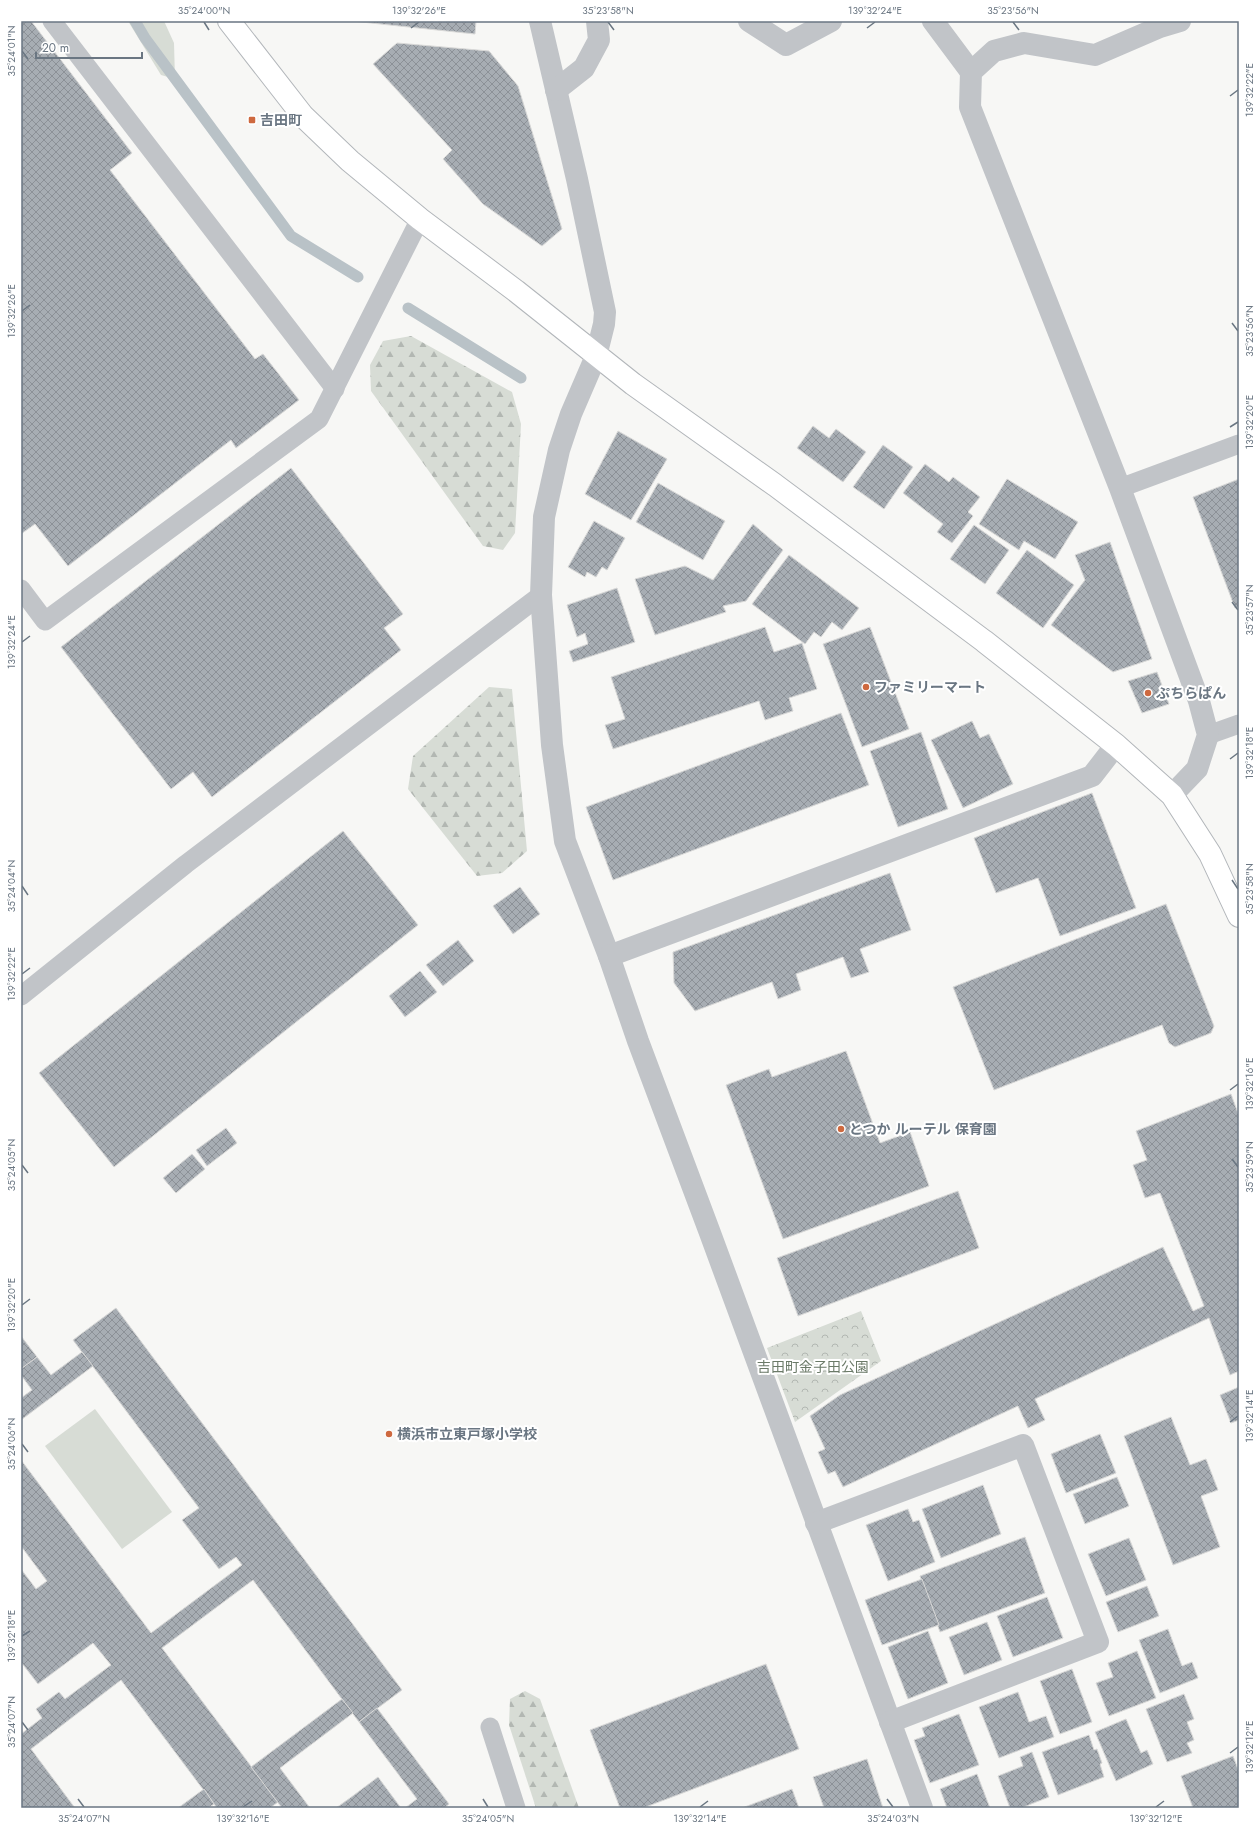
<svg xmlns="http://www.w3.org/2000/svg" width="1260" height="1829" viewBox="0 0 1260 1829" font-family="Jost,'Noto Sans JP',sans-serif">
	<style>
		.grass { fill: #d7dcd5 }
		.forest { fill: url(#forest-firs) }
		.park { fill: url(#park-crowns) }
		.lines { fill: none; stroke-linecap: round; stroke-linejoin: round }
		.stream { stroke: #b9c2c7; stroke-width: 11 }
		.building { fill: url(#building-cross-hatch); stroke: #d9d9d8 }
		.secondary-casing { stroke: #b2b6ba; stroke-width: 24 }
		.lane { stroke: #c1c4c8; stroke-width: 19 }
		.street { stroke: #c1c4c8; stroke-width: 22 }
		.secondary { stroke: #fff; stroke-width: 22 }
		.ticks { fill: none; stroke: #6a7682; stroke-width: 1.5 }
		.poi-dot { fill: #ce693f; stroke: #fff; stroke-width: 1.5 }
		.labels { text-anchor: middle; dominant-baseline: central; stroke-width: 4; stroke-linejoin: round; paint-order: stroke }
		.poi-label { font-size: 14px; font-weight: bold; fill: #6a7682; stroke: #fff; text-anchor: start }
		.park-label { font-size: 14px; fill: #6b7a68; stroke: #fff }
		.neatline { fill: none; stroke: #6a7682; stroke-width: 1.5 }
		.ticks-label { font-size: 10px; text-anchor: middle; fill: #6a7682 }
	</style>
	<defs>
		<pattern id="forest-firs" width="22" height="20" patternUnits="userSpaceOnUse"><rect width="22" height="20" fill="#d7dcd5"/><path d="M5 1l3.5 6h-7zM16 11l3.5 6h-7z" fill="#b2b7b2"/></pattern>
		<pattern id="park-crowns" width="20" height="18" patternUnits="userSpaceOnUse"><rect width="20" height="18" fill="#d7dcd5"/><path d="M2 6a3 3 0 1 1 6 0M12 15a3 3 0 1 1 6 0" fill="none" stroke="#b2b7b2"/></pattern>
		<pattern id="building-cross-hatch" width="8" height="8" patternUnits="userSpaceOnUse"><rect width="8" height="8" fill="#a7adb3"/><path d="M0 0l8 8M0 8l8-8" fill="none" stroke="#8c9197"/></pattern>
	</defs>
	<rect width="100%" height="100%" fill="#f7f7f5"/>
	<!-- grass -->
	<g class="grass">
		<polygon points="128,21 164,21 174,43 175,79 161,75"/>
		<polygon points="95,1409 172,1512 122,1549 45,1446"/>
	</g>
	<!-- forest -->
	<g class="forest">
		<polygon points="411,336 512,392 521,424 515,533 503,550 483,546 371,391 370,365 383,341"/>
		<polygon points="489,687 512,689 527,851 502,873 477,876 408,789 413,756"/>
		<polygon points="525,1691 540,1699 579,1808 536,1808 509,1725 510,1699"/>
	</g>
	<!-- park -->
	<polygon class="park" points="861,1311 881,1361 795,1422 767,1348"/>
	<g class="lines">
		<!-- stream -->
		<g class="stream">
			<polyline points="135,21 145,38 291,236 358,277"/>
			<polyline points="408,308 521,378"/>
		</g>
	</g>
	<!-- building -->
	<g class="building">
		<polygon points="21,21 31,21 132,153 110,170 255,359 263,354 299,400 236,448 231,440 68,566 35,524 21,534"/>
		<polygon points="352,21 476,21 475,34"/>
		<polygon points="397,43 489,51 518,86 562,229 542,246 483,204 443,159 452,150 373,64"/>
		<polygon points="813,426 829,438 836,429 866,452 843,482 797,448"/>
		<polygon points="618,431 667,459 631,520 585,494"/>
		<polygon points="883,445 913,467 884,509 853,487"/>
		<polygon points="925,464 949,482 953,477 980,497 968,512 973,516 952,543 937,532 943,524 903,493"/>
		<polygon points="291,468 403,614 384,628 401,650 212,797 193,772 171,789 61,647"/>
		<polygon points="1007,479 1078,522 1055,559 1024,541 1019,550 979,524"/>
		<polygon points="1239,479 1239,607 1235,608 1193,497"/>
		<polygon points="658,483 725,521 703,560 636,522"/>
		<polygon points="594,521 625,538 607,570 602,567 596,577 587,572 585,577 568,567"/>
		<polygon points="753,524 783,550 746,601 723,606 726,612 655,635 635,579 685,566 713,580"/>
		<polygon points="974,525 1009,550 985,584 950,559"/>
		<polygon points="1110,542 1152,659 1113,672 1051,625 1085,580 1075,555"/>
		<polygon points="1027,550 1074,585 1043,628 996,593"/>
		<polygon points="789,555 859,608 842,630 832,622 821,637 814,632 805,644 752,604"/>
		<polygon points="617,588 635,642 573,662 569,651 588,644 585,633 577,637 567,605"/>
		<polygon points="765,627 774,652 802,643 817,689 789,698 793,711 765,720 759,701 613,749 605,725 625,719 611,677"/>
		<polygon points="870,627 909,729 862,747 823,644"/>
		<polygon points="1157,672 1169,704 1142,713 1128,681"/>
		<polygon points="841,713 869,785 613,880 586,807"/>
		<polygon points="972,721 980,738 989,734 1013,784 963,808 931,740"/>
		<polygon points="921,732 948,809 898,827 870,751"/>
		<polygon points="1092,793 1136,908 1060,936 1038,878 996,893 974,838"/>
		<polygon points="343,831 418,925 114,1167 39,1073"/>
		<polygon points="890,873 911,930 860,949 869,972 851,978 843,957 796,974 801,990 778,999 772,982 695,1011 674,983 673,952"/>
		<polygon points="520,887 540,914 513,934 493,906"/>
		<polygon points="1166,904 1214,1026 1211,1033 1175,1047 1169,1043 1162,1025 994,1090 953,987"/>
		<polygon points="458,940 474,961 443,986 426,965"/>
		<polygon points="420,971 437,992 405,1017 389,996"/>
		<polygon points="846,1051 880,1143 910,1132 929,1186 783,1239 726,1085 769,1069 772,1077"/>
		<polygon points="1231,1094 1239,1116 1239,1371 1230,1375 1209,1318 1035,1399 1045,1420 1028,1428 1018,1406 843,1487 835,1471 828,1474 818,1452 825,1449 810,1416 840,1395 1163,1247 1193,1311 1204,1306 1160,1193 1145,1198 1133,1165 1147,1160 1136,1131"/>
		<polygon points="226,1128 237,1143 207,1166 196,1150"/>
		<polygon points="192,1154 205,1169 176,1193 163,1178"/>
		<polygon points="958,1191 979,1248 798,1316 777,1258"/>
		<polygon points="116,1308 402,1690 359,1722 253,1580 162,1648 278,1802 270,1808 217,1808 121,1680 31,1749 75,1808 21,1808 21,1734 42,1718 36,1709 59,1692 65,1699 111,1665 93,1643 38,1684 21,1662 21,1569 36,1589 47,1581 21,1546 21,1460 151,1633 242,1565 236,1557 219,1569 182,1520 199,1508 73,1340"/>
		<polygon points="21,1336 37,1357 21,1369"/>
		<polygon points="82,1352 93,1366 21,1420 21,1398 32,1390 21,1375 21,1369 37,1357 51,1375"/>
		<polygon points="1239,1387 1239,1420 1231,1423 1220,1395"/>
		<polygon points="1171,1417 1190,1465 1206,1459 1218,1490 1201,1496 1220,1547 1173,1565 1124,1436"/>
		<polygon points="1100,1434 1116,1473 1066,1493 1051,1454"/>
		<polygon points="1117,1477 1129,1506 1085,1524 1073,1494"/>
		<polygon points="983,1485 1001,1534 941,1558 922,1509"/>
		<polygon points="908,1509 913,1522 919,1520 935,1562 888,1581 866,1525"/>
		<polygon points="1025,1537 1045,1593 940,1632 920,1576"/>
		<polygon points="1129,1538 1146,1580 1106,1596 1088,1554"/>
		<polygon points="922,1579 939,1625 882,1645 865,1600"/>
		<polygon points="1147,1586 1159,1616 1118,1632 1106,1602"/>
		<polygon points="1047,1597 1063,1638 1013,1657 997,1616"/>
		<polygon points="987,1622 1002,1660 964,1675 949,1637"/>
		<polygon points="1168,1629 1182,1666 1192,1662 1198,1678 1160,1693 1139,1640"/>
		<polygon points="928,1631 948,1683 908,1699 888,1647"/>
		<polygon points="1137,1651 1156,1698 1109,1716 1096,1683 1113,1677 1108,1663"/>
		<polygon points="766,1664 799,1749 643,1808 620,1808 590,1730"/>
		<polygon points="1072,1669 1092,1722 1060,1734 1040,1681"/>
		<polygon points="1018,1692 1029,1722 1046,1716 1054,1737 999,1758 979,1707"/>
		<polygon points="1184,1694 1194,1719 1187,1722 1194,1740 1187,1743 1192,1753 1167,1762 1146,1709"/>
		<polygon points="342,1699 353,1713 280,1768 310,1808 282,1808 251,1767"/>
		<polygon points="377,1708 449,1804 444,1808 405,1808 417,1799 359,1722"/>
		<polygon points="959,1714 979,1765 930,1783 914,1740 925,1736 922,1728"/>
		<polygon points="1126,1719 1141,1753 1147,1750 1153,1764 1116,1781 1095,1732"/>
		<polygon points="1089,1735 1094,1750 1097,1749 1102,1763 1100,1764 1104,1777 1058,1795 1042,1752"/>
		<polygon points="1032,1752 1049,1797 1021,1808 1010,1808 998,1776 1023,1766 1020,1757"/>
		<polygon points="1233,1756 1239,1772 1239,1808 1193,1808 1181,1776"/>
		<polygon points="867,1759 883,1808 824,1808 813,1777"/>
		<polygon points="977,1774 990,1808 947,1808 940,1789"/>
		<polygon points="378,1777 401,1808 336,1808 350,1798"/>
		<polygon points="204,1789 214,1804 208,1808 178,1808"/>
		<polygon points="792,1789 799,1808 742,1808"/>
	</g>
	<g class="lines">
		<!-- secondary casing -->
		<g class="secondary-casing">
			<polyline id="secondary" points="229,21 303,116 350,161 420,219 516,291 633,384 775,485 984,641 1116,745 1172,795 1210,854 1239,916"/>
		</g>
		<!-- lane -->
		<g class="lane">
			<polyline points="52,21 335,389"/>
			<polyline points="1120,488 1239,444"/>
			<polyline points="21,589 45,621 319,419 420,219"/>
			<polyline points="1208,735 1239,724"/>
			<polyline points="21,996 186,864 541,595"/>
			<polyline points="490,1727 516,1808"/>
		</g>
		<!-- street -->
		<g class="street">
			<polyline points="540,21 577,179 605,312 604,324 596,356 571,414 559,450 544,517 541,595 552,745 565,841 609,956 638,1041 710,1233 922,1808"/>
			<polyline points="749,21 786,45 831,21"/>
			<polyline points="933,21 971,72"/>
			<polyline points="556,90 584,68 599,40 597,21"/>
			<polyline points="1172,795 1197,769 1208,735 1199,701 1120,488 970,107 971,72 994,51 1024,43 1095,55 1160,27 1180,21"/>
			<polyline points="609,956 1092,776 1116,745"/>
			<polyline points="816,1523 1023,1445 1098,1642 890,1722"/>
		</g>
		<!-- secondary -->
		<use href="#secondary" class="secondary"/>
	</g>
	<!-- ticks -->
	<path class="ticks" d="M204,22L209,30M608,22L614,30M1013,22L1019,30M411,28L419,22M867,28L875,22M22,51L28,59M1230,96L1238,90M22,311L30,305M1232,323L1238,331M1230,427L1238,422M1232,602L1238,610M22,642L30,636M1230,759L1238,753M1232,880L1238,889M22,886L28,895M22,974L30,968M1230,1090L1238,1084M1232,1159L1238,1167M22,1165L28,1173M22,1305L30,1299M1230,1422L1238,1416M22,1444L28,1452M22,1636L30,1631M22,1722L28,1730M1230,1753L1238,1747M78,1799L84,1807M483,1799L488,1807M887,1799L893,1807M243,1807L252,1801M700,1807L708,1801M1156,1807L1164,1801"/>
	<!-- markers -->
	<g class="poi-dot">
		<rect x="248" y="116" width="8" height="8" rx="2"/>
		<circle cx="866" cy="687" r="4"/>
		<circle cx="1148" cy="693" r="4"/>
		<circle cx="841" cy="1129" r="4"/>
		<circle cx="389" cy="1434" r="4"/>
	</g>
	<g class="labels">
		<!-- poi labels -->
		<g class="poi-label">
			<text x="260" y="120">吉田町</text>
			<text x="874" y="687">ファミリーマート</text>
			<text x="1156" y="693">ぷちらぱん</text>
			<text x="849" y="1129">とつか ルーテル 保育園</text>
			<text x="397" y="1434">横浜市立東戸塚小学校</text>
		</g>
		<!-- park labels -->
		<g class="park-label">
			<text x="813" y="1367">吉田町金子田公園</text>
		</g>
	</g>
	<!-- border -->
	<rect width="1260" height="1829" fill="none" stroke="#ffffff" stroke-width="44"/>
	<!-- scale -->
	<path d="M36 52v6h106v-6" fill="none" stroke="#6a7682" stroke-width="2"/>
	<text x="42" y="52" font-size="12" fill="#6a7682" stroke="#ffffff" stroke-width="3" paint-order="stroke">20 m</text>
	<rect x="22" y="22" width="1216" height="1785" class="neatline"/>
	<g class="ticks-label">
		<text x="204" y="14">35°24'00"N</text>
		<text x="419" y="14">139°32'26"E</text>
		<text x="608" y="14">35°23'58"N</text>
		<text x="875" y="14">139°32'24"E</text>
		<text x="1013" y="14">35°23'56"N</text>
		<text transform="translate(11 51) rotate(-90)" y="4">35°24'01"N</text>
		<text transform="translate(1249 90) rotate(-90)" y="4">139°32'22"E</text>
		<text transform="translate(11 311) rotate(-90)" y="4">139°32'26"E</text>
		<text transform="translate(1249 331) rotate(-90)" y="4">35°23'56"N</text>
		<text transform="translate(1249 422) rotate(-90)" y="4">139°32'20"E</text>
		<text transform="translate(1249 610) rotate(-90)" y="4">35°23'57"N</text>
		<text transform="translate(11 642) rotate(-90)" y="4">139°32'24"E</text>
		<text transform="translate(1249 753) rotate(-90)" y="4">139°32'18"E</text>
		<text transform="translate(11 886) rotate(-90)" y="4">35°24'04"N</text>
		<text transform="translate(1249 889) rotate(-90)" y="4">35°23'58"N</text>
		<text transform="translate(11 974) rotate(-90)" y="4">139°32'22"E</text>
		<text transform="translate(1249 1084) rotate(-90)" y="4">139°32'16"E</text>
		<text transform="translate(11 1165) rotate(-90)" y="4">35°24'05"N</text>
		<text transform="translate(1249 1167) rotate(-90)" y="4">35°23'59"N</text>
		<text transform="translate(11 1305) rotate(-90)" y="4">139°32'20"E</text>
		<text transform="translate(1249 1416) rotate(-90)" y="4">139°32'14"E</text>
		<text transform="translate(11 1444) rotate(-90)" y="4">35°24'06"N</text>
		<text transform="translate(11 1636) rotate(-90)" y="4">139°32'18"E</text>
		<text transform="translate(11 1722) rotate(-90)" y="4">35°24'07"N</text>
		<text transform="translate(1249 1747) rotate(-90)" y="4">139°32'12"E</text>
		<text x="84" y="1822">35°24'07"N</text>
		<text x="243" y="1822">139°32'16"E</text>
		<text x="488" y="1822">35°24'05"N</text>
		<text x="700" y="1822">139°32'14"E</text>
		<text x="893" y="1822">35°24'03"N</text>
		<text x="1156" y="1822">139°32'12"E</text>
	</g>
</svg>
